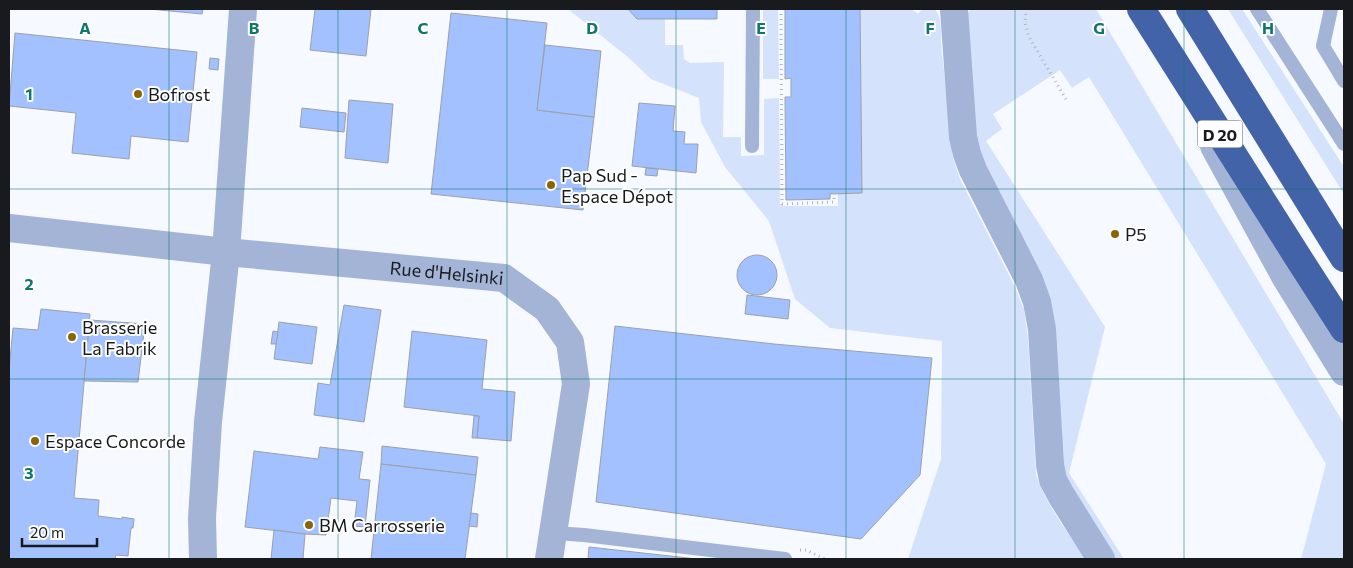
<svg xmlns="http://www.w3.org/2000/svg" width="1353" height="568" viewBox="0 0 1353 568" font-family="Commissioner,sans-serif">
	<style>
		.green { fill: #d4e2fc }
		.building { fill: #a2c1fe; stroke: #9ca1a9 }
		.lines { fill: none; stroke-linecap: round; stroke-linejoin: round }
		.path { stroke: #b2b5ba; stroke-width: 3; stroke-dasharray: 1 4; stroke-linecap: butt }
		.lane { stroke: #a3b4d6; stroke-width: 14 }
		.street { stroke: #a3b4d6; stroke-width: 28 }
		.highway { stroke: #4363a8; stroke-width: 28 }
		.grid { fill: none; stroke: #0f766e; stroke-width: 1; stroke-opacity: 0.55 }
		.poi-dot { fill: #8a6503; stroke: #fff; stroke-width: 2 }
		.labels { text-anchor: middle; dominant-baseline: central; stroke-width: 4; stroke-linejoin: round; paint-order: stroke }
		.shield { fill: #fff; stroke: #5d5f61; stroke-width: 1 }
		.shield-label { font-size: 16px; font-weight: bold; fill: #181a1d }
		.poi-label { font-size: 18px; fill: #181a1d; stroke: #fff; text-anchor: start }
		.street-label { font-size: 18px; fill: #181a1d; stroke: #fff }
		.grid-label { font-size: 16px; text-anchor: middle; font-weight: bold; fill: #0f766e; stroke: #fff; stroke-width: 4; stroke-linejoin: round; paint-order: stroke }
	</style>
	<rect width="100%" height="100%" fill="#f6f9ff"/>
	<!-- green -->
	<g class="green">
		<path d="M568,9H628L637,19H665V45H683L684,59L690,63L724,62L723,137H741V156L764,155V99L779,98L780,206H838V194L862,193L860,9H911L918,14L922,9H935C942,19 941,31 941,43L953,158L960,179L1014,285L1024,310L1028,339L1036,475C1046,505 1068,532 1085,559H908L941,459L942,341L830,328L795,299L769,221L725,167L701,122L699,98L651,79L629,58Z"/>
		<polygon points="763,9 778,9 779,79 763,79"/>
		<polygon points="970,9 1096,9 1344,424 1344,557 1342,559 1301,559 1326,464 1089,77 1072,88 1060,70 993,114 1002,129 986,141 1105,327 1069,473 1124,559 1113,559 1063,477 1053,341 976,156 966,18"/>
		<polygon points="1228,9 1242,9 1344,167 1344,194"/>
	</g>
	<!-- building -->
	<g class="building">
		<polygon points="149,9 203,9 202,14"/>
		<polygon points="315,9 371,9 366,56 310,50"/>
		<polygon points="628,9 717,9 717,19 637,19"/>
		<polygon points="785,9 860,9 862,193 830,194 830,199 786,200 785,97 791,97 791,78 785,79"/>
		<polygon points="451,13 547,23 537,110 594,117 583,210 431,194"/>
		<polygon points="15,33 197,52 188,142 131,136 129,159 72,153 76,113 9,106"/>
		<polygon points="545,45 601,51 594,117 537,110"/>
		<polygon points="210,58 219,59 218,70 209,69"/>
		<polygon points="349,100 393,104 388,163 345,158"/>
		<polygon points="639,103 675,106 673,131 685,132 684,144 698,144 696,173 632,166"/>
		<polygon points="302,108 346,113 344,132 300,127"/>
		<polygon points="646,168 658,169 657,176 645,175"/>
		<circle cx="757" cy="275" r="20"/>
		<polygon points="747,295 790,300 788,319 745,314"/>
		<polygon points="344,305 381,310 364,422 314,415 318,383 330,385"/>
		<polygon points="41,309 90,314 74,498 99,500 98,516 122,519 122,517 134,519 133,528 131,528 128,556 116,555 115,559 9,559 9,370 13,328 38,330"/>
		<polygon points="90,320 145,324 138,382 84,381"/>
		<polygon points="279,322 317,327 312,364 274,359"/>
		<polygon points="615,326 774,344 932,358 920,475 861,539 596,502"/>
		<polygon points="273,331 278,332 276,344 271,344"/>
		<polygon points="412,331 487,340 482,389 515,392 511,441 477,438 479,416 404,407"/>
		<polygon points="474,416 479,416 477,438 472,438"/>
		<polygon points="382,446 478,457 476,475 381,464"/>
		<polygon points="320,447 363,452 359,479 370,480 365,527 354,526 357,501 331,498 326,535 305,534 245,527 254,451 318,459"/>
		<polygon points="381,464 476,475 465,559 371,559"/>
		<polygon points="471,513 478,514 477,527 469,526"/>
		<polygon points="274,530 305,534 303,559 271,559"/>
		<polygon points="589,547 697,559 588,559"/>
	</g>
	<g class="lines">
		<!-- path -->
		<g class="path">
			<polyline points="781,9 782,204 834,202 834,194"/>
			<polyline points="1026,9 1025,23 1029,37 1067,101"/>
			<polyline points="800,550 806,550 825,559"/>
		</g>
		<!-- lane -->
		<g class="lane">
			<polyline points="1257,9 1344,144"/>
			<polyline points="1331,9 1323,46 1344,81"/>
			<polyline points="752,146 753,9"/>
			<polyline points="554,533 584,535 785,559"/>
		</g>
		<!-- street -->
		<g class="street">
			<polyline points="954,9 963,137 967,154 973,170 1029,280 1037,302 1042,329 1050,465 1053,480 1061,495 1101,559"/>
			<polyline points="1214,146 1286,278 1344,372"/>
			<path id="s1" d="M9,228L226,252L504,278L547,309L570,342L576,384L549,559"/>
			<polyline points="203,559 202,518 208,422 226,252 243,9"/>
		</g>
		<!-- highway -->
		<g class="highway">
			<polyline points="1141,9 1299,259 1344,329"/>
			<polyline points="1190,9 1344,258"/>
		</g>
	</g>
	<!-- grid -->
	<path class="grid" d="M169,9V559M338,9V559M507,9V559M676,9V559M846,9V559M1015,9V559M1184,9V559M9,189H1344M9,379H1344"/>
	<!-- markers -->
	<g class="poi-dot">
		<circle cx="138" cy="94" r="5"/>
		<circle cx="551" cy="185" r="5"/>
		<circle cx="1115" cy="234" r="5"/>
		<circle cx="72" cy="337" r="5"/>
		<circle cx="35" cy="441" r="5"/>
		<circle cx="309" cy="525" r="5"/>
	</g>
	<g class="labels">
		<!-- shield labels -->
		<rect class="shield" x="1197.5" y="120.5" width="45" height="27" rx="4"/>
		<g class="shield-label">
			<text x="1220" y="134">D 20</text>
		</g>
		<!-- poi labels -->
		<g class="poi-label">
			<text x="148" y="94">Bofrost</text>
			<text x="561" y="175">Pap Sud -<tspan x="561" dy="21">Espace Dépot</tspan></text>
			<text x="1125" y="234">P5</text>
			<text x="82" y="327">Brasserie<tspan x="82" dy="21">La Fabrik</tspan></text>
			<text x="45" y="441">Espace Concorde</text>
			<text x="319" y="525">BM Carrosserie</text>
		</g>
		<!-- street labels -->
		<g class="street-label">
			<text stroke="none"><textPath href="#s1" startOffset="440">Rue d'Helsinki</textPath></text>
		</g>
	</g>
	<g class="grid-label">
		<text x="85" y="34">A</text>
		<text x="254" y="34">B</text>
		<text x="423" y="34">C</text>
		<text x="592" y="34">D</text>
		<text x="761" y="34">E</text>
		<text x="930" y="34">F</text>
		<text x="1099" y="34">G</text>
		<text x="1268" y="34">H</text>
		<text x="29" y="100">1</text>
		<text x="29" y="290">2</text>
		<text x="29" y="479">3</text>
	</g>
	<!-- border -->
	<rect width="1353" height="568" fill="none" stroke="#181a1d" stroke-width="20"/>
	<!-- scale -->
	<path d="M22 538v8h75v-8" fill="none" stroke="#181a1d" stroke-width="2.5"/>
	<text x="30" y="538" font-size="15" fill="#181a1d" stroke="#ffffff" stroke-width="4" paint-order="stroke">20 m</text>
</svg>
